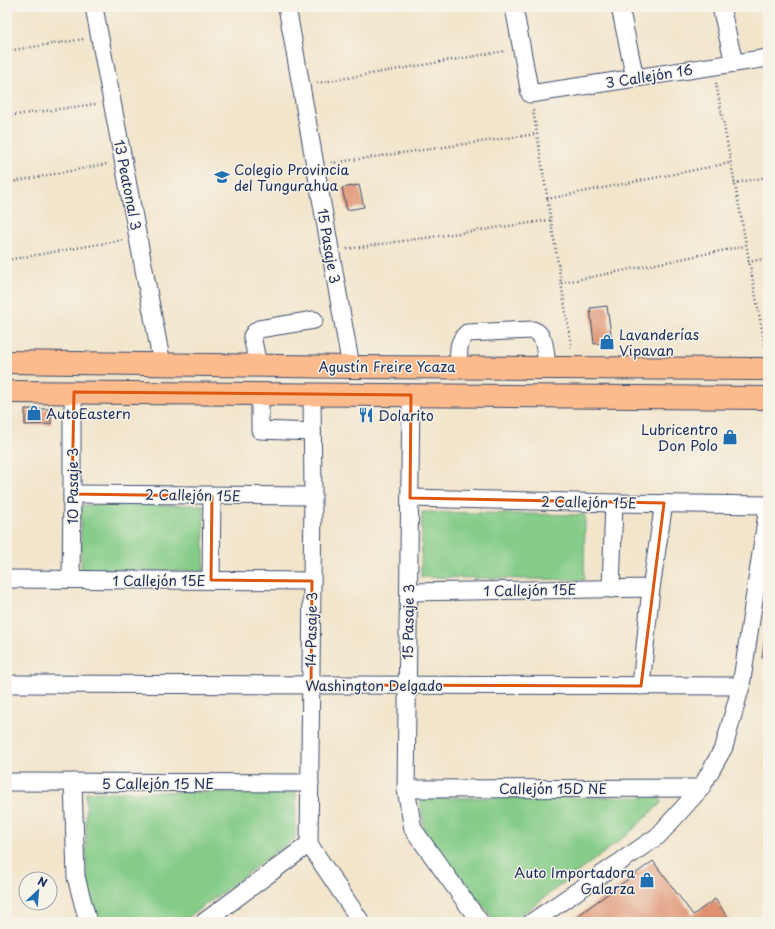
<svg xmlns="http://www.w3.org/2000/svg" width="775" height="929" viewBox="0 0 775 929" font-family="'Playpen Sans',sans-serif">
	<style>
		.green { fill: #85cc88; stroke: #507e73 }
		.building { fill: #de9271 }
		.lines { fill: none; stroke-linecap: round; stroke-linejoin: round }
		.minor-casing { stroke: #3b4a6e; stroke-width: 19 }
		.major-casing { stroke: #3b4a6e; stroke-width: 24 }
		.path { stroke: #3b4a6e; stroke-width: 2.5; stroke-dasharray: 1 3; stroke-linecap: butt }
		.minor { stroke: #fff; stroke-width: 17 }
		.major { stroke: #fbbb8d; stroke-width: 22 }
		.marked { fill: none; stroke: #de5710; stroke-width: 3; stroke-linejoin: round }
		.labels { text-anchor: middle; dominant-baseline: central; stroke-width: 3; stroke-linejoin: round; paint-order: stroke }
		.street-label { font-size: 14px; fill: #1b2f5e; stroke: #f7f3e8 }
		.poi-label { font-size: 14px; fill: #1b2f5e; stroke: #f7f3e8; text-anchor: start }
	</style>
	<rect width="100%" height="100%" fill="#f7f3e8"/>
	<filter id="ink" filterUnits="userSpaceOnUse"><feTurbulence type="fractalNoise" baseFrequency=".025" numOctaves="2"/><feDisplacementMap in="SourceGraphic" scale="8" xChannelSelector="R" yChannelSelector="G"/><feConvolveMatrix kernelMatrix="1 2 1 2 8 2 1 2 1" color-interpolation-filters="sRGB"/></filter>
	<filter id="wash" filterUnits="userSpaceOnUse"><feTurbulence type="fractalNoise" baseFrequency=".012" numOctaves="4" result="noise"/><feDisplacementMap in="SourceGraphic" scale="16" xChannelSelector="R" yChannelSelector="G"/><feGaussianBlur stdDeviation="0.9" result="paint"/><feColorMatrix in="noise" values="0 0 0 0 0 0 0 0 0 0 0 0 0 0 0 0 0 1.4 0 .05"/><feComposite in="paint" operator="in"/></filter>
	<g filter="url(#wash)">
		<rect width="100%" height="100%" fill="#f2e5cb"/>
		<!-- green -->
		<g class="green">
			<polygon points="81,505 204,505 204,571 81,570"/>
			<polygon points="422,512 585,515 584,580 421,577"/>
			<polygon points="86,792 296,792 295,838 182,922 97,922 88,886 86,850"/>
			<polygon points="658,797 662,802 628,834 512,922 496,922 424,831 420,798"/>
		</g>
		<g id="blocks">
			<!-- building -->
			<g class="building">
				<polygon points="359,185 364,207 347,210 342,188"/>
				<polygon points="607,306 612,342 594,344 590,308"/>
				<polygon points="25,409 51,409 51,424 25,425"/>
				<polygon points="767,621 768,621 768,659 762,658"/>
				<polygon points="653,861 693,915 715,899 731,922 569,922"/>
			</g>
		</g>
	</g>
	<g filter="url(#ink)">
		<use href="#blocks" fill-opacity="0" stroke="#3b4a6e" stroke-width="1"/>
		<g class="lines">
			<!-- minor casing -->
			<g class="minor-casing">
				<g id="minor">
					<polyline points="94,7 162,364"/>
					<polyline points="287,7 351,367"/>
					<polyline points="514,7 530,94 768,58"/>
					<polyline points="620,7 635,78"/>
					<polyline points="721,7 734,63"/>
					<polyline points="258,365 252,336 255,332 259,329 314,320"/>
					<path d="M459,367C459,352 456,344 467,333L533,330C547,335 545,355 547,367"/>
					<polyline points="260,394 260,430 312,432"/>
					<polyline points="312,395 313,496 309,844 361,922"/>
					<polyline points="411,395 406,789 413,829 480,922"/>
					<polyline points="72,494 313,496"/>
					<polyline points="410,498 614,503 768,505"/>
					<polyline points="7,579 312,581"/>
					<polyline points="71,579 72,494 72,421 74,392"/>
					<polyline points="211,580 212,496"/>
					<polyline points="611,589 614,503"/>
					<polyline points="409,592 651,588"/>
					<polyline points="7,684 741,686"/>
					<polyline points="641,686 651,588 664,503"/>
					<polyline points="7,782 310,783"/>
					<polyline points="73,782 76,877 88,922"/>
					<polyline points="406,789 701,788"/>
					<polyline points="204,922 309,844"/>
					<polyline points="532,922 658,836 701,788 724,747 741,686 768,507"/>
				</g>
			</g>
			<!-- major casing -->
			<g class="major-casing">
				<g id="major">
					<polyline points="7,362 351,367 768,369"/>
					<polyline points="7,392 768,398"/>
				</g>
			</g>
			<!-- path -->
			<g class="path">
				<polyline points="7,51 84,39"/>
				<polyline points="317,83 505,51"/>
				<polyline points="716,83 766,351"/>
				<polyline points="533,110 572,350"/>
				<polyline points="7,116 96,104"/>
				<polyline points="331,163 536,134"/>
				<polyline points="7,183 107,164"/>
				<polyline points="734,183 768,177"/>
				<polyline points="547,199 730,163"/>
				<polyline points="347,249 551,220"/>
				<polyline points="7,260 123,240"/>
				<polyline points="748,262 768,258"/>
				<polyline points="561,283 745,246"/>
			</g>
			<!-- minor -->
			<use href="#minor" class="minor"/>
			<!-- major -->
			<use href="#major" class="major"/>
		</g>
	</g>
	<!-- marked area -->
	<path class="marked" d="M74,392L411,395L410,498L664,503L641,686L311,685L312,581L211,580L212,496L72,494Z"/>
	<!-- icons -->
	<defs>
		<g id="school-bare" transform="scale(1.2)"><path d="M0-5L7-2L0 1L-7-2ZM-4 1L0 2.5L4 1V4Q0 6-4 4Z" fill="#1f6fb2" stroke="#f7f3e8" stroke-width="2.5" paint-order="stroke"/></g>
		<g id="shop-bare" transform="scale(1.2)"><path d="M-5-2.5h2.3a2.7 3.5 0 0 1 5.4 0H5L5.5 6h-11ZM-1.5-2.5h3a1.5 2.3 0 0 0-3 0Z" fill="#1f6fb2" stroke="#f7f3e8" stroke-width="2.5" paint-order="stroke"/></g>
		<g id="restaurant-bare" transform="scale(1.2)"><path d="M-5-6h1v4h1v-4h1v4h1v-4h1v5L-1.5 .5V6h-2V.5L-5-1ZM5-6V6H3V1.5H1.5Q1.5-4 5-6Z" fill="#1f6fb2" stroke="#f7f3e8" stroke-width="2.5" paint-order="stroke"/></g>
	</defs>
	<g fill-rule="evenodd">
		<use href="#school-bare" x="222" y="177"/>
		<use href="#shop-bare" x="607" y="342"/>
		<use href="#shop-bare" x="34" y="413"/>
		<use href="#restaurant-bare" x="366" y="415"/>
		<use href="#shop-bare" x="730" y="437"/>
		<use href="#shop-bare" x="647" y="880"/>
	</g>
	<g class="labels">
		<!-- street labels -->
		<g class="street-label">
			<text transform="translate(649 76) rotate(-9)">3 Callejón 16</text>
			<text transform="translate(128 185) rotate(79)">13 Peatonal 3</text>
			<text transform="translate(329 246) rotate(80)">15 Pasaje 3</text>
			<text x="387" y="366">Agustín Freire Ycaza</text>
			<text transform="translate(72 486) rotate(-90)">10 Pasaje 3</text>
			<text transform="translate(193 495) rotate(1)">2 Callejón 15E</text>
			<text transform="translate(589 502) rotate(1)">2 Callejón 15E</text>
			<text x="159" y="580">1 Callejón 15E</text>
			<text transform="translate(530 590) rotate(-1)">1 Callejón 15E</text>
			<text transform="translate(408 622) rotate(-89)">15 Pasaje 3</text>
			<text transform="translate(311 630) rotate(-89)">14 Pasaje 3</text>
			<text x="374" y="685">Washington Delgado</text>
			<text x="158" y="783">5 Callejón 15 NE</text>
			<text x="553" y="788">Callejón 15D NE</text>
		</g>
		<!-- poi labels -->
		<g class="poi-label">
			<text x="234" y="169">Colegio Provincia<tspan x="234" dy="16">del Tungurahua</tspan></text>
			<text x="619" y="334">Lavanderías<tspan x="619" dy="16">Vipavan</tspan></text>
			<text x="46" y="413">AutoEastern</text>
			<text x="378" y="415">Dolarito</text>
			<text x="718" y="429" text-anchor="end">Lubricentro<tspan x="718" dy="16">Don Polo</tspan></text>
			<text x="635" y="872" text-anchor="end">Auto Importadora<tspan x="635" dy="16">Galarza</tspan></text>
		</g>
	</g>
	<!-- margin -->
	<rect width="775" height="929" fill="none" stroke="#f7f3e8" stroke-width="24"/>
	<!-- north arrow -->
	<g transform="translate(38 891) rotate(26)"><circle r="19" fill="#f7f3e8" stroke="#9fa5b1"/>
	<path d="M0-3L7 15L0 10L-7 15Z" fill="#1f6fb2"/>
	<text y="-6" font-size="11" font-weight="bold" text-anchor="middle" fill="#1b2f5e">N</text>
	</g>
</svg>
